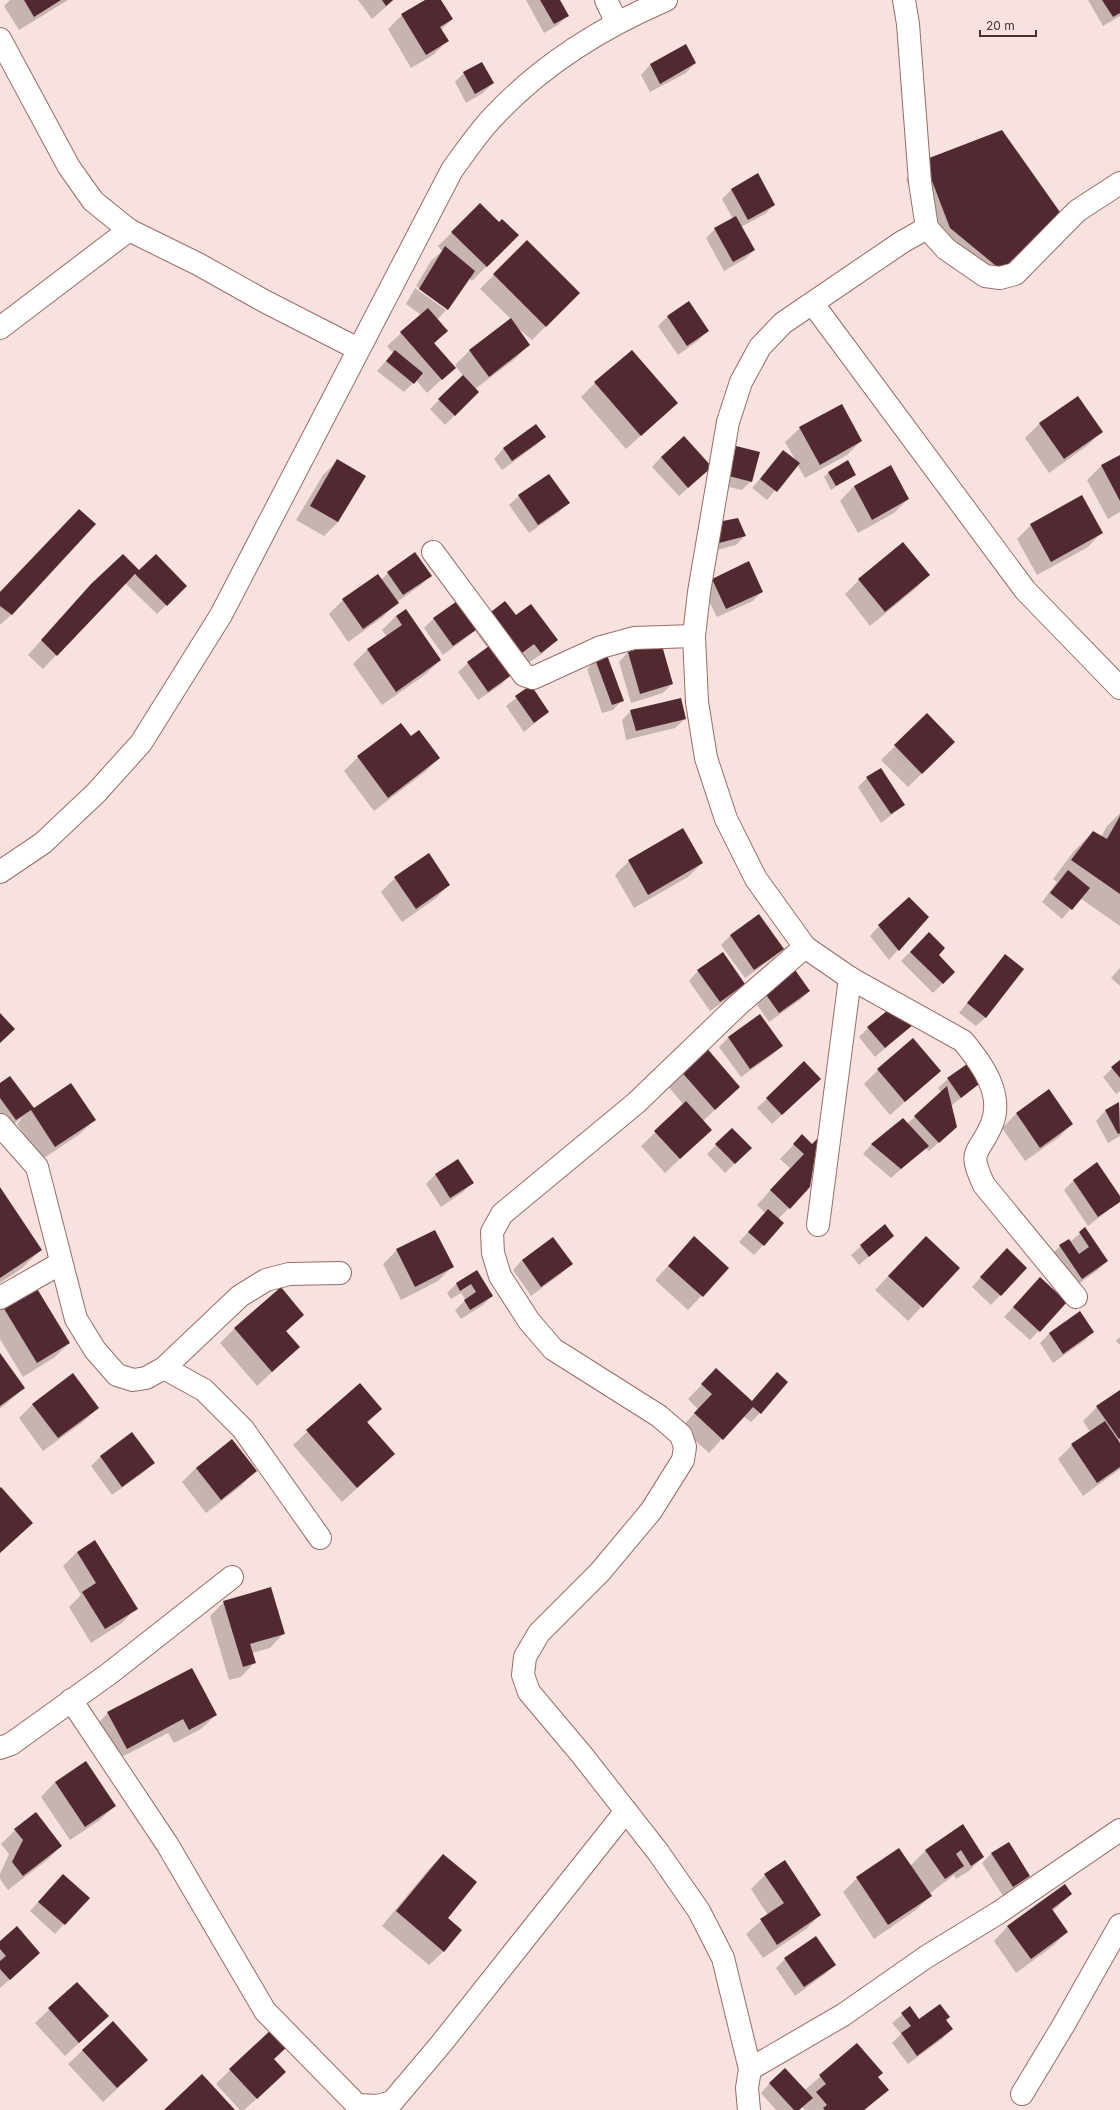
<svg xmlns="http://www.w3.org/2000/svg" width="1120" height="2110" viewBox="0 0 1120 2110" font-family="Inter,sans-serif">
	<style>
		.shadow { fill: #0003 }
		.building { fill: #522931 }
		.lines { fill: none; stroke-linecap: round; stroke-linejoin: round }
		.minor-casing { stroke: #9a6c65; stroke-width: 24 }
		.minor { stroke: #fff; stroke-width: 22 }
	</style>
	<rect width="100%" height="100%" fill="#f8e2df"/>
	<!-- shadow -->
	<g class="shadow">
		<polygon points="10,0 68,0 19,30 4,6"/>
		<polygon points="358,0 394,0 372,19"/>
		<polygon points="427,0 440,0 452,19 441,30 447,41 433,55 411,68 388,29 402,15"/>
		<polygon points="526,0 559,0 567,16 558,25 544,33"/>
		<polygon points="1088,0 1120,0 1120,16 1103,26"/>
		<polygon points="686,45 695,63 686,73 650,92 641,75 650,65"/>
		<polygon points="464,73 493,83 483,93 466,103 455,82"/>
		<polygon points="925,161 1042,234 982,288 932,247 906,179"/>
		<polygon points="758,175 774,205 765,214 741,227 754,250 745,259 724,271 706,238 715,229 733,219 722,199 731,190"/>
		<polygon points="480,205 499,224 518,235 472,281 469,278 447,309 437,320 446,331 434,344 454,368 427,393 416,380 404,392 377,371 393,353 387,346 421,315 406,304 415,288 446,310 446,307 416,286 431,261 442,251 438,246"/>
		<polygon points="527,241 579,293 532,340 514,325 529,344 515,359 475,389 478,392 445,425 430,409 463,376 455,365 469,351 511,319 480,289"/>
		<polygon points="688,302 708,330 699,340 678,355 658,326 667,317"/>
		<polygon points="595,383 677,403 626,449 581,397"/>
		<polygon points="841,405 861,441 847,455 805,478 797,464 767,500 752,488 783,451 796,461 785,442 800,428"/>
		<polygon points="1039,424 1101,432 1087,446 1049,473 1025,438"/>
		<polygon points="536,425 544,437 535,446 502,470 494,459 503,449"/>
		<polygon points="736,447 751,481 742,490 720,485 727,456"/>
		<polygon points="1120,456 1120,512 1108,519 1087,480 1101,466"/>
		<polygon points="661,457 701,476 679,496 652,467"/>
		<polygon points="337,461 364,477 338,522 324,536 296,520 323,475"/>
		<polygon points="828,473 855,474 831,490 824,477"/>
		<polygon points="854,486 908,499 894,513 858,533 840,501"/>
		<polygon points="519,496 568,503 559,512 529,533 509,505"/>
		<polygon points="79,510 12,614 0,625 0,592"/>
		<polygon points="718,523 745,536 736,545 710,552"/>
		<polygon points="1031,525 1102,532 1088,547 1037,575 1017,539"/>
		<polygon points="156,555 186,586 157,614 125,583 43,669 28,655 77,600 131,577 132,578"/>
		<polygon points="388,573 430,576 421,585 397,602 383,617 348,642 329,614 343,600 381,580"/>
		<polygon points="929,575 915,589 870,626 845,594 859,580"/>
		<polygon points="713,579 762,591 753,601 717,617 703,589"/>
		<polygon points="396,616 440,660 426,674 382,705 353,664 367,650 387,637 382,630"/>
		<polygon points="516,617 557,639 542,654 511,674 502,684 478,700 458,672 468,663 488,649 475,631 443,655 424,628 433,619"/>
		<polygon points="660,643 672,684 663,693 631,703 619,662 628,652"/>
		<polygon points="596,660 622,700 613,710 602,713 587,669"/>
		<polygon points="530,687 548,712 524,732 506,706"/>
		<polygon points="631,711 685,719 675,728 626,740 622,720"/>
		<polygon points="927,715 954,742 908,787 881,760"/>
		<polygon points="411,738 439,758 425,772 374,811 344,771 358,757"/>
		<polygon points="867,778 904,805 881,823 858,787"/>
		<polygon points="1120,813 1120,926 1080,898 1062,919 1042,902 1057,882 1053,879 1074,851 1093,832 1101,837 1107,826"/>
		<polygon points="629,861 702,863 688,877 634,908 615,875"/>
		<polygon points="395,878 449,885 435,899 402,922 381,892"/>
		<polygon points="759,915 782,949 773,958 745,978 721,945 730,936"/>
		<polygon points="927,917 889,960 870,936 879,926"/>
		<polygon points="929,933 937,955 954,972 933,993 901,961"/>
		<polygon points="1005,956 986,1017 976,1026 959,1013"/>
		<polygon points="1120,968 1120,986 1111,978"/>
		<polygon points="698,971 744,984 735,993 710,1011 689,981"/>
		<polygon points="763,990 809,991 800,1000 769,1022 753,999"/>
		<polygon points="760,1015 781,1046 772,1055 741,1077 719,1047 728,1038"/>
		<polygon points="917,1020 875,1057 859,1037 868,1028"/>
		<polygon points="705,1048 739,1087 703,1121 711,1130 665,1173 641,1146 684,1105 666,1084"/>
		<polygon points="1120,1061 1120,1091 1116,1094 1103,1077"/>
		<polygon points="804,1063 810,1088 772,1124 757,1108"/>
		<polygon points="878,1070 940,1071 890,1115 864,1084"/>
		<polygon points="948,1079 982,1081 951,1106 946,1136 929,1151 925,1148 891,1178 863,1154 872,1144 907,1124 941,1092 938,1088"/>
		<polygon points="0,1085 33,1109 94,1120 80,1134 41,1160 17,1124 23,1117 7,1129 0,1120"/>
		<polygon points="1049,1091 1072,1124 1058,1138 1025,1161 1002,1128 1016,1114"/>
		<polygon points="1119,1104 1120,1136 1108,1143 1096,1121 1105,1111"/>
		<polygon points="732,1129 750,1148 725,1173 707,1154"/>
		<polygon points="802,1136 812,1145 789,1208 778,1219 783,1223 754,1255 739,1242 765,1213 757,1205 790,1168 780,1159"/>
		<polygon points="458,1160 472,1183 463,1192 441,1207 426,1184 435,1175"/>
		<polygon points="1097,1164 1120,1197 1120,1201 1088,1226 1064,1190 1073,1181"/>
		<polygon points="0,1189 41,1250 22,1268 0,1283"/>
		<polygon points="885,1225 893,1235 859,1265 851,1255"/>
		<polygon points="1085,1229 1107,1261 1098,1270 1073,1288 1050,1256 1060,1246 1069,1240 1070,1242"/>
		<polygon points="553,1238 571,1264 562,1273 531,1296 513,1270 522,1260"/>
		<polygon points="694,1238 728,1268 688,1310 655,1280"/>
		<polygon points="397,1250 452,1267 438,1281 401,1300 383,1264"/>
		<polygon points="912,1251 959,1268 908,1321 875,1290"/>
		<polygon points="997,1259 1026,1268 991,1305 972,1287"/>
		<polygon points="477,1271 492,1296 483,1305 461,1319 455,1310 466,1300 461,1293 451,1299 447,1293 456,1284"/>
		<polygon points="1031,1288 1066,1302 1030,1340 1004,1317"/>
		<polygon points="0,1304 69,1343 55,1357 23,1377 0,1339"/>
		<polygon points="1080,1313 1093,1332 1084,1341 1053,1363 1040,1343 1049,1334"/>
		<polygon points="303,1315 286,1332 299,1347 257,1386 220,1343 235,1328"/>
		<polygon points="1120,1337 1120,1345 1116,1341"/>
		<polygon points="0,1355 24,1388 0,1409"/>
		<polygon points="716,1370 760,1413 751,1422 743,1416 709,1453 681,1428 698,1409 688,1399"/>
		<polygon points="359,1384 381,1409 367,1423 394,1454 342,1502 293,1445"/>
		<polygon points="1120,1391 1120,1441 1118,1442 1120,1445 1120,1469 1083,1496 1058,1459 1072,1445 1090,1432 1083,1421 1097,1407"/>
		<polygon points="33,1404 98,1408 83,1422 43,1451 19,1418"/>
		<polygon points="132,1433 153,1463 144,1472 112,1495 91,1466 100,1457"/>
		<polygon points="232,1441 255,1471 241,1486 206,1513 182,1482 196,1468"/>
		<polygon points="0,1490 32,1523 0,1553"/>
		<polygon points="77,1552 136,1608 122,1623 91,1643 69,1607 81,1595 63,1566"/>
		<polygon points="224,1602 284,1633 270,1648 252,1653 255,1662 241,1677 229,1680 210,1616"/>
		<polygon points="108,1713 216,1715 201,1729 174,1743 168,1733 112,1762 94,1727"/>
		<polygon points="55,1782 114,1806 100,1820 70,1840 41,1797"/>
		<polygon points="963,1826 983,1857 969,1871 956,1879 954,1875 929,1894 930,1896 916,1910 874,1939 843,1892 857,1878 910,1866 925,1851"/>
		<polygon points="15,1830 61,1846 47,1860 8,1890 0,1879 0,1874 9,1854 1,1844"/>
		<polygon points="992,1853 1029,1876 1020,1885 1003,1896 982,1863"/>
		<polygon points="443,1855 446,1918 444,1951 429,1965 382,1926 429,1869"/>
		<polygon points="63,1875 88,1898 55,1934 30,1911"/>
		<polygon points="765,1875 820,1915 806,1929 763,1958 746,1934 768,1915 751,1889"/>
		<polygon points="1071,1894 1052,1912 1067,1932 1053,1946 1016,1973 994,1941 1008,1926"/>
		<polygon points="0,1942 29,1963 0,1988"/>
		<polygon points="785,1959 835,1965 825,1974 795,1996 776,1968"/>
		<polygon points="77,1983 93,2030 65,2056 35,2023"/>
		<polygon points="910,2008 919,2020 945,2020 952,2029 942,2039 908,2064 892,2043 901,2034 892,2023"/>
		<polygon points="857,2044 877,2077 887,2089 865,2110 805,2110 802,2107 799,2110 776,2110 761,2093 770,2083 805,2090"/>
		<polygon points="83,2050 133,2074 103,2102 68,2064"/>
		<polygon points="273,2059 271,2086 244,2110 240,2110 216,2084 230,2070"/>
	</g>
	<!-- building -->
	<g class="building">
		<polygon points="24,0 61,0 34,17"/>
		<polygon points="382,0 393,0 386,6"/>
		<polygon points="425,0 441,0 453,19 440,27 449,41 426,55 401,14"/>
		<polygon points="540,0 560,0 569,16 554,24"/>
		<polygon points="1102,0 1120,0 1120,13 1113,17"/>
		<polygon points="686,44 696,63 660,84 650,64"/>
		<polygon points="482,62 494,83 475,94 463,72"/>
		<polygon points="1002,130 1062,215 1001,270 950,228 924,160"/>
		<polygon points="758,173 775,205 748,220 731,189"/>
		<polygon points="480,203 499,222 502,219 519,235 487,267 451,232"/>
		<polygon points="736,216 755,250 733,262 714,228"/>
		<polygon points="527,240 580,293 546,327 493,274"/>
		<polygon points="445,246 475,271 448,310 419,289"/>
		<polygon points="689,301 709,331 687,346 667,316"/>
		<polygon points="428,308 448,331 434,343 456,368 442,380 400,332"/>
		<polygon points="511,318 530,345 489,377 469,350"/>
		<polygon points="395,350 423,373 414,384 386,361"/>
		<polygon points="632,350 678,403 641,436 594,382"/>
		<polygon points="463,375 479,392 455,416 438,399"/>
		<polygon points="1078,396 1103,432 1064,459 1039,423"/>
		<polygon points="842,404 862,441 820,465 799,427"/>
		<polygon points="536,424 546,437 512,461 503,448"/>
		<polygon points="684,436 712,467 688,488 661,457"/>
		<polygon points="736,446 760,452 752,482 729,476"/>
		<polygon points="783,450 800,463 777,492 760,479"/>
		<polygon points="1120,455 1120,501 1101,465"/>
		<polygon points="337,459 366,476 338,522 310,506"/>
		<polygon points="848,460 856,475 836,486 828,472"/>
		<polygon points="891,465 909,499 872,520 854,486"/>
		<polygon points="549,474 570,503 538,525 518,495"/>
		<polygon points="1082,495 1103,533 1051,562 1030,524"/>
		<polygon points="79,509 96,524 12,615 0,606 0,592"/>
		<polygon points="738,518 746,536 719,543 718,522"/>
		<polygon points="903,542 930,575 885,612 858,579"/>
		<polygon points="415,552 432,576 403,595 387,572"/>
		<polygon points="123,554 139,570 156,554 187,586 167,606 135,574 57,656 41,640 91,584"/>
		<polygon points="749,561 763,592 726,609 712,579"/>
		<polygon points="378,574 399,603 363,629 342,599"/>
		<polygon points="460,599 480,627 453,646 433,618"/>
		<polygon points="505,601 516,615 531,604 558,640 541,653 534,644 518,656 487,615"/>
		<polygon points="406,609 441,660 396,692 367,649 402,625 396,616"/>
		<polygon points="661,642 673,684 640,694 628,652"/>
		<polygon points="492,644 513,674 488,692 467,662"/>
		<polygon points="607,655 624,701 612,705 595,659"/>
		<polygon points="531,685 549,712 534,723 515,696"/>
		<polygon points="681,698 686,719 636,731 630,710"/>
		<polygon points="927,713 955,742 922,774 894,745"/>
		<polygon points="401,723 411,736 419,730 440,758 388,798 357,756"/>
		<polygon points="881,768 905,805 891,814 866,777"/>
		<polygon points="1120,816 1120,894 1071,860 1093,831 1107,839"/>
		<polygon points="683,828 703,863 648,895 628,860"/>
		<polygon points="429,853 450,885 416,909 394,877"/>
		<polygon points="1068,870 1090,888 1072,910 1050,893"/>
		<polygon points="909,897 929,917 899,951 878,925"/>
		<polygon points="759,914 784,949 754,970 730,935"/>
		<polygon points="929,932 945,948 939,955 955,972 943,984 910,952"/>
		<polygon points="723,952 745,984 720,1002 697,970"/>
		<polygon points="1005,954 1024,969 986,1018 967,1003"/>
		<polygon points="793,967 810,991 779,1013 762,989"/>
		<polygon points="893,1006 919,1020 885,1048 867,1027"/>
		<polygon points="0,1013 15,1029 0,1043"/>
		<polygon points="760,1014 783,1046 750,1069 728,1037"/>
		<polygon points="913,1038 941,1071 905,1102 877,1069"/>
		<polygon points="705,1046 740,1087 715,1110 679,1069"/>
		<polygon points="1120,1060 1120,1078 1111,1067"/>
		<polygon points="804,1061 821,1079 782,1115 766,1098"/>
		<polygon points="970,1062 983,1081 961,1098 947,1078"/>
		<polygon points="10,1076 34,1108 71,1083 96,1120 55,1147 31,1110 16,1120 0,1098 0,1083"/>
		<polygon points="947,1086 957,1127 939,1143 914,1116"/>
		<polygon points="1049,1089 1073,1124 1040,1148 1016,1113"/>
		<polygon points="686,1101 712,1130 680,1159 654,1131"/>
		<polygon points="1119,1102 1120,1133 1118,1134 1105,1110"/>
		<polygon points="903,1118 929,1146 901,1169 871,1144"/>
		<polygon points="732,1128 752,1148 735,1164 715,1144"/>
		<polygon points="802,1134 812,1144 818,1138 810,1187 790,1209 770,1190 804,1154 793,1144"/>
		<polygon points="458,1159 474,1183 450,1198 435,1174"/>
		<polygon points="1097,1162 1120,1196 1120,1202 1098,1217 1073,1180"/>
		<polygon points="0,1187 42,1250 0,1278"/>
		<polygon points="768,1209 784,1223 764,1246 748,1232"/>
		<polygon points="885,1224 894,1236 869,1257 860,1245"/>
		<polygon points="1085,1227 1108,1261 1082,1279 1059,1245 1069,1239 1079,1254 1089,1247 1079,1232"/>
		<polygon points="435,1230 454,1267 415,1287 396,1249"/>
		<polygon points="694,1236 729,1268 703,1297 668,1266"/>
		<polygon points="926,1236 960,1268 923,1308 888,1276"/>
		<polygon points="553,1237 573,1264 541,1287 522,1260"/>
		<polygon points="1007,1248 1027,1268 1001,1296 980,1277"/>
		<polygon points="477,1270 493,1296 470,1310 464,1300 476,1292 471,1284 460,1291 456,1283"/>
		<polygon points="1040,1277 1067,1302 1040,1332 1013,1307"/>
		<polygon points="33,1282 70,1343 37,1363 0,1302"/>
		<polygon points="281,1287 304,1315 286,1331 300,1347 272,1372 234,1328"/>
		<polygon points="1080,1311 1094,1332 1063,1354 1049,1333"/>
		<polygon points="0,1353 25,1388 0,1406"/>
		<polygon points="716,1368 752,1401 777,1372 788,1382 761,1414 753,1407 723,1440 694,1413 712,1394 701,1384"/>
		<polygon points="73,1373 99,1408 58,1438 32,1404"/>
		<polygon points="360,1383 382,1409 367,1422 395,1454 357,1488 306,1430"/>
		<polygon points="1120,1390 1120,1438 1119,1439 1096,1406"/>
		<polygon points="1105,1421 1120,1443 1120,1467 1097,1483 1071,1444"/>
		<polygon points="132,1432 155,1463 122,1487 100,1456"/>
		<polygon points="232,1439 257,1471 221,1500 196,1468"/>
		<polygon points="1,1487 33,1523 0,1553 0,1488"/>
		<polygon points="95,1540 138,1609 105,1629 82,1592 96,1583 77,1552"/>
		<polygon points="271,1587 285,1634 250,1644 256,1663 243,1667 223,1601"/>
		<polygon points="192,1668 217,1715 189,1730 183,1719 127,1749 107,1712"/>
		<polygon points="86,1761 116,1806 85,1827 55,1782"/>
		<polygon points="36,1812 62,1846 23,1876 12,1862 23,1840 14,1829"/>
		<polygon points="963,1824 984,1857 971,1866 961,1850 956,1854 964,1866 945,1879 925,1850"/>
		<polygon points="1009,1842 1030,1876 1013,1887 991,1853"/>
		<polygon points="899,1848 932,1896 888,1925 856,1877"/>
		<polygon points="443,1854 477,1882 448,1918 462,1930 444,1952 396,1911"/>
		<polygon points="785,1860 821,1915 777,1945 760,1919 784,1903 764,1874"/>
		<polygon points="63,1874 90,1898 65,1925 38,1902"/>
		<polygon points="1065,1884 1072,1894 1052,1909 1068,1932 1031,1959 1007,1926"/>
		<polygon points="17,1926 40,1953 10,1980 0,1969 0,1961 6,1956 0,1949 0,1941"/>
		<polygon points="816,1936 836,1965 804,1987 784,1958"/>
		<polygon points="77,1982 109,2016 79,2043 48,2008"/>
		<polygon points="940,2004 950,2017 946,2020 953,2029 917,2056 901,2033 911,2026 901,2013 910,2006 919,2019"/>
		<polygon points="113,2021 148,2060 117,2088 82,2050"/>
		<polygon points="273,2028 289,2045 274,2059 286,2072 257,2099 229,2069"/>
		<polygon points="857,2043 883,2073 878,2077 889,2090 864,2110 825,2110 823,2108 827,2105 816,2092 826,2084 819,2075"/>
		<polygon points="785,2068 813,2098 799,2110 794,2110 769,2083"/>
		<polygon points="202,2074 235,2110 164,2110"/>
	</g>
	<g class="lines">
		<!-- minor casing -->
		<g class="minor-casing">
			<g id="minor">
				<polyline points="606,0 617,23"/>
				<path d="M904,0L908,24L920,182L927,228L902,242L783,323L760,347L741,382L728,422L699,592L694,636L697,702L706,758L726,819L756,879L805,947L850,978L963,1041C982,1064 1005,1095 991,1126C978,1156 967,1149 984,1185L1076,1297"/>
				<polyline points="0,39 69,167 93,201 129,230 198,264 266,302 358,349"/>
				<polyline points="927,228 946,249 985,276 1000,278 1015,274 1077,211 1120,183"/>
				<polyline points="813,304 1025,590 1120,688"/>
				<polyline points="0,328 129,230"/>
				<polyline points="433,552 524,675 533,678 601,647 634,638 694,636"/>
				<path d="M0,872L43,843L96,793L141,743L221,615L452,170C466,151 479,131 495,115C542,65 603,27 666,0"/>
				<polyline points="0,1125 37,1167 76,1319 95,1350 117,1375 133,1380 146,1378 164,1368 240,1296 266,1280 289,1274 340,1273"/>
				<polyline points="818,1225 850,978"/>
				<polyline points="0,1298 61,1263"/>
				<polyline points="164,1368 204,1390 243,1429 320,1538"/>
				<polyline points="71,1700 167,1844 265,2011 357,2105 377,2106 392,2102 441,2044 626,1811"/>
				<polyline points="0,1748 11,1744 110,1673 232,1577"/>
				<polyline points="750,2069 843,2015 926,1957 998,1913 1120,1830"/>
				<polyline points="1022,2094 1063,2026 1120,1925"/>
				<polyline points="749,2110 747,2088 750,2069 723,1958 699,1911 658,1852 582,1755 529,1692 523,1675 525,1657 539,1633 600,1572 651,1511 683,1460 685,1447 681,1435 659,1416 553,1349 529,1321 500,1276 493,1253 492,1232 502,1214 636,1103 738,1005 805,947"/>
			</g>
		</g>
		<!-- minor -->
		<use href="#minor" class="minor"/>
	</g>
	<!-- scale -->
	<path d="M980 30v6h56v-6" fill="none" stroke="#47322f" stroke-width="2"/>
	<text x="986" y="30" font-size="12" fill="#47322f" stroke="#f8e2df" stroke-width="3" paint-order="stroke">20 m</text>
</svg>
